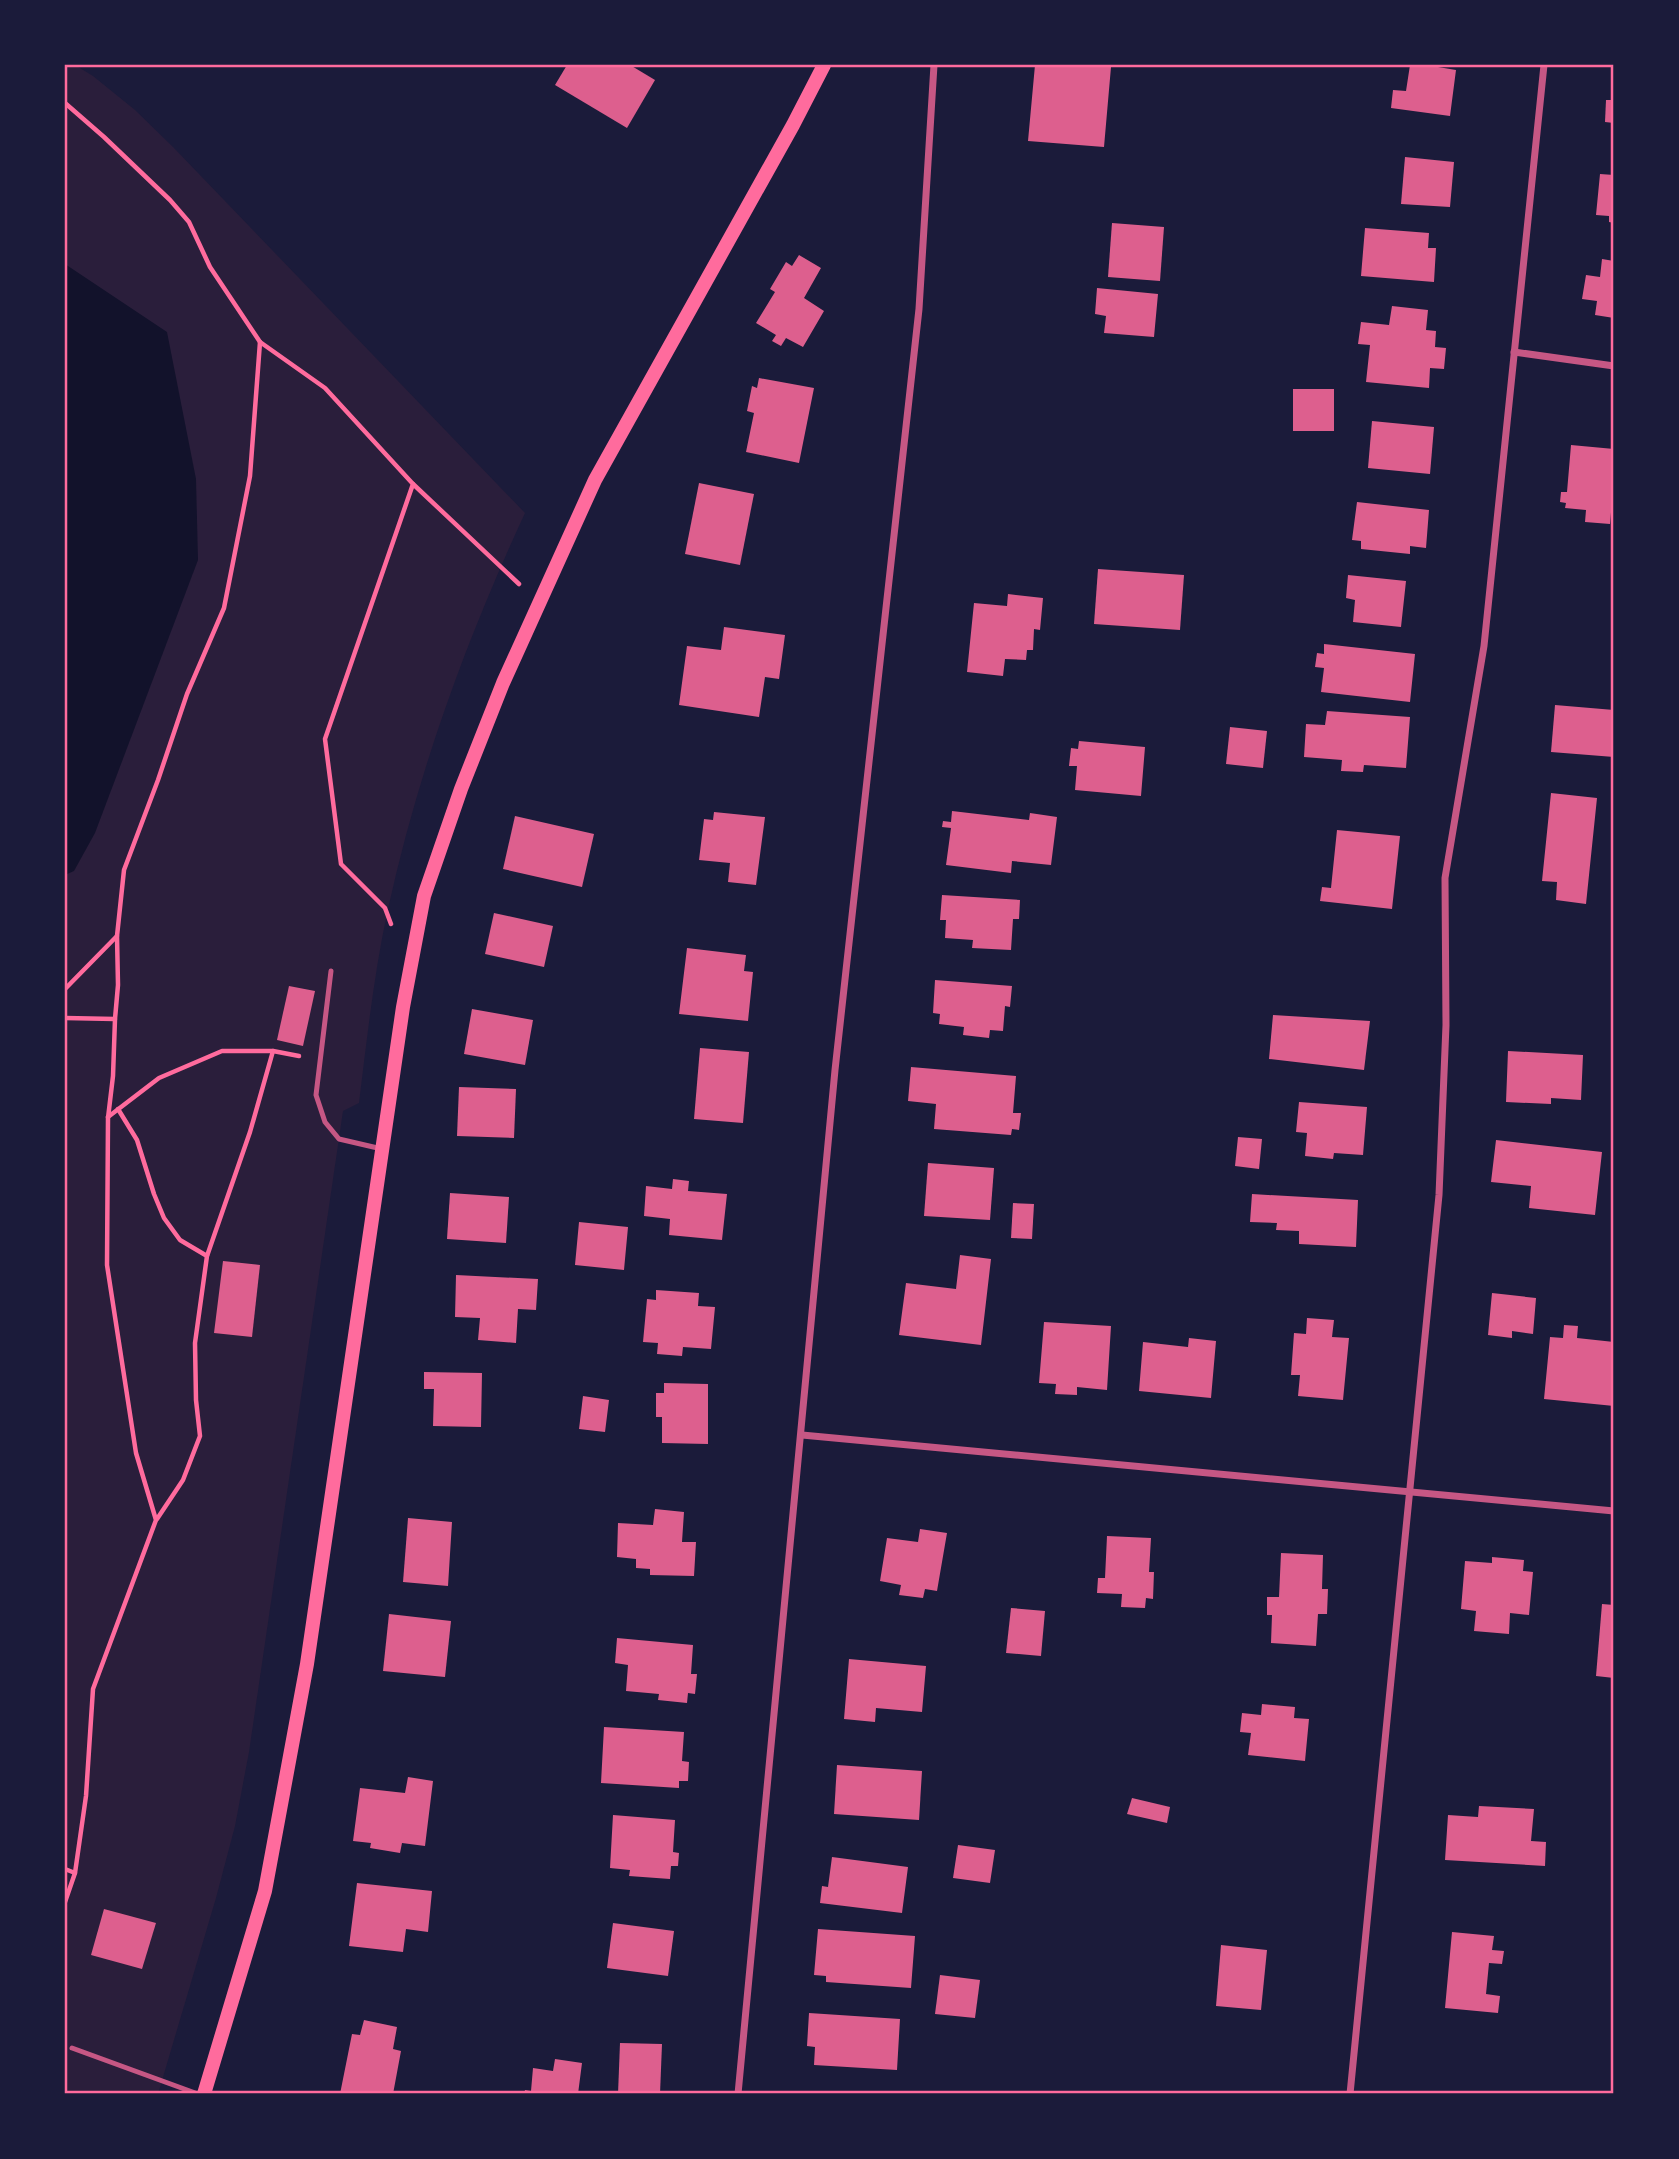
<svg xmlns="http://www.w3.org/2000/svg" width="1679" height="2159" viewBox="0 0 1679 2159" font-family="'Archivo Narrow',sans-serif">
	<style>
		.green { fill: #2a1e3b }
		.water { fill: #12122b }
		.building { fill: #dd5f8e }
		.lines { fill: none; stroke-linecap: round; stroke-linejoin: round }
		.path { stroke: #ff6b9d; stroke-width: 4.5 }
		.service { stroke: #c65784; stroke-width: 5 }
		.minor { stroke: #c65784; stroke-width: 7 }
		.secondary { stroke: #ff6b9d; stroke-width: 14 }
		.neatline { fill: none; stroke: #ff6b9d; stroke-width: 2.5 }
	</style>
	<rect width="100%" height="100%" fill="#1b1b3a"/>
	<!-- green -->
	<path class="green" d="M65,65H75L93,76L135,110L173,147L525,513C466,640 418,772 388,909C374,973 367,1038 359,1103L343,1111L249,1752L235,1826L216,1898L158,2094H65Z"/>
	<!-- water -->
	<polygon class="water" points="65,264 167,332 196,479 198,560 95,833 74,871 65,875"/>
	<!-- building -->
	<g class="building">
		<polygon points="567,65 630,65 655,80 627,128 555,85"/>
		<polygon points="1035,65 1102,65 1102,67 1111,67 1104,147 1028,141"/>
		<polygon points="1410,65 1426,65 1456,70 1450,116 1391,108 1393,90 1406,91"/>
		<polygon points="1606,100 1614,100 1614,123 1605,122"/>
		<polygon points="1405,157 1454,162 1450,207 1401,204"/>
		<polygon points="1600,174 1614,175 1614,223 1609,222 1609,216 1596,215"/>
		<polygon points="1112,223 1164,227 1160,281 1108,277"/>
		<polygon points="1365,228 1429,233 1428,248 1436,248 1434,282 1361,276"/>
		<polygon points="799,255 821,268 804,298 824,311 803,347 786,338 781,346 772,341 776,335 756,323 775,292 770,289 786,262 792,266"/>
		<polygon points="1602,259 1614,261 1614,318 1595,315 1597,301 1582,299 1586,275 1600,277"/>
		<polygon points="1097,288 1158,294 1154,337 1104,333 1106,316 1095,314"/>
		<polygon points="1392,306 1428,310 1426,330 1436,331 1435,347 1446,348 1444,369 1430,368 1429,388 1366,382 1370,345 1358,344 1361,322 1389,325"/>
		<polygon points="759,378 814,388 799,463 746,452 754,413 747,411 752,386 757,388"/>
		<rect x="1293" y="389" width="41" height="42"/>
		<polygon points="1372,421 1434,427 1430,474 1368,468"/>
		<polygon points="1571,445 1614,449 1614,477 1610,524 1585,522 1586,510 1565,508 1566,503 1560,502 1561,492 1567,492"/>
		<polygon points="699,483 754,494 740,565 685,554"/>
		<polygon points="1357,502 1429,510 1426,548 1410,546 1410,554 1361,549 1361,541 1352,540"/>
		<polygon points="1098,569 1184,575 1180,630 1094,624"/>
		<polygon points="1348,575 1406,581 1401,627 1353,622 1355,600 1346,598"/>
		<polygon points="1008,594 1043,598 1040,630 1034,629 1033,650 1027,650 1026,660 1005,659 1003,676 967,672 974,603 1007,606"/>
		<polygon points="724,627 785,635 779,679 765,677 759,717 679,705 687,646 721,650"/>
		<polygon points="1324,644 1415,654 1410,702 1321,692 1324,668 1315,667 1317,653 1324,654"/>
		<polygon points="1555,705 1614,710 1614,757 1551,752"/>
		<polygon points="1327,711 1410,717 1406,768 1364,765 1363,772 1341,771 1342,760 1304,757 1306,724 1325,725"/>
		<polygon points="1230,727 1267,731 1263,768 1226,764"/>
		<polygon points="1079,741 1145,747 1141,796 1075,790 1077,766 1069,766 1071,748 1078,749"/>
		<polygon points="1551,793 1597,798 1586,904 1556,900 1557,882 1542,881"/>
		<polygon points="952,811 1029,820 1030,813 1057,817 1051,865 1012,861 1011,873 946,865 951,828 942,827 943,821 951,822"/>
		<polygon points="714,812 765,817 756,885 728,882 730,863 699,860 704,819 713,820"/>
		<polygon points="515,816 594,834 582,887 503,869"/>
		<polygon points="1337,830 1400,836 1392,909 1320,901 1322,887 1331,888"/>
		<polygon points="942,895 1020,900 1019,919 1013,919 1011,950 972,948 973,940 945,938 946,920 940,920"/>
		<polygon points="494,913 553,926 544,967 485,954"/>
		<polygon points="687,948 746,955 744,971 753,972 748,1021 679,1014"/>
		<polygon points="935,980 1012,986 1010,1007 1005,1006 1003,1031 990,1030 989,1038 963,1035 964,1027 939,1024 940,1014 933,1013"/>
		<polygon points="289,986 315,991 303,1046 277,1040"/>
		<polygon points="472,1009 533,1020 525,1065 464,1054"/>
		<polygon points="1273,1015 1370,1021 1364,1070 1269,1059"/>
		<polygon points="700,1048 749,1052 743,1123 694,1119"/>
		<polygon points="1508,1051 1583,1055 1581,1100 1551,1098 1551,1104 1506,1102"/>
		<polygon points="911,1067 1016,1076 1013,1113 1021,1113 1019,1130 1012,1129 1011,1135 934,1129 936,1104 908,1101"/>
		<polygon points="459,1087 516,1089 514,1138 457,1136"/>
		<polygon points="1299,1102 1367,1107 1363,1155 1334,1153 1333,1159 1305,1156 1307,1133 1296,1132"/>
		<polygon points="1238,1137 1262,1139 1259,1169 1235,1166"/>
		<polygon points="1496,1140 1602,1152 1595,1215 1529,1208 1531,1186 1491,1182"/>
		<polygon points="928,1163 994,1168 990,1220 924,1216"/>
		<polygon points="673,1179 689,1181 688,1191 727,1194 722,1240 669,1235 670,1219 644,1216 646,1186 672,1189"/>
		<polygon points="450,1193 509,1197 506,1243 447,1239"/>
		<polygon points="1252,1194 1358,1200 1356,1247 1299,1244 1299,1231 1276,1230 1277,1223 1250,1222"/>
		<polygon points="1013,1203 1034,1204 1032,1239 1011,1238"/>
		<polygon points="579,1222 628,1227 624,1270 575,1265"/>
		<polygon points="960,1255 991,1259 981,1345 899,1335 906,1283 956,1289"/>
		<polygon points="223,1261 260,1265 252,1337 214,1333"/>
		<polygon points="456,1275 538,1279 536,1310 518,1309 516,1343 478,1340 480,1318 455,1317"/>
		<polygon points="656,1290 699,1293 698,1306 715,1307 711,1349 683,1347 682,1356 657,1354 658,1343 643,1342 647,1299 656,1300"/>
		<polygon points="1492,1293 1536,1298 1533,1334 1512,1331 1512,1338 1488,1335"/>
		<polygon points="1307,1318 1334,1320 1332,1337 1349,1338 1343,1400 1298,1396 1300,1375 1291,1375 1294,1333 1306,1334"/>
		<polygon points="1044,1322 1111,1326 1107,1390 1077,1387 1077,1395 1055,1394 1056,1384 1039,1383"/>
		<polygon points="1564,1325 1578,1326 1577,1338 1614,1342 1614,1406 1544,1399 1550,1337 1563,1338"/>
		<polygon points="1189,1338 1216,1341 1211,1398 1139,1391 1143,1342 1188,1347"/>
		<polygon points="424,1372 482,1373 481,1427 433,1426 434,1389 424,1389"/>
		<polygon points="664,1383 708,1384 708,1444 662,1443 662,1417 656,1417 656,1393 664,1393"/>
		<polygon points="583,1396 609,1400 605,1432 579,1429"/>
		<polygon points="655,1509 684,1512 682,1542 696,1542 694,1576 650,1575 650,1569 636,1568 636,1559 617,1557 618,1523 653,1525"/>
		<polygon points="408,1518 452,1522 448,1586 403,1582"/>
		<polygon points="920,1529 947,1533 937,1591 925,1589 923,1598 899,1595 901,1585 880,1581 887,1538 918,1542"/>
		<polygon points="1107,1536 1151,1538 1149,1572 1154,1572 1153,1599 1146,1598 1145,1608 1121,1607 1122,1594 1097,1593 1098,1578 1105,1578"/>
		<polygon points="1281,1553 1323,1555 1322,1589 1328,1589 1327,1614 1318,1614 1316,1646 1271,1643 1272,1615 1267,1615 1267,1597 1279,1597"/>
		<polygon points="1492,1557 1524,1560 1523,1571 1533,1572 1529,1615 1510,1613 1509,1634 1474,1631 1476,1611 1461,1609 1465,1561 1492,1563"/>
		<polygon points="1602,1604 1614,1605 1614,1678 1596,1676"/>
		<polygon points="1011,1608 1045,1611 1041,1656 1006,1653"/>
		<polygon points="389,1614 451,1621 445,1677 383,1671"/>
		<polygon points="617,1638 693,1645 691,1674 697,1674 695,1694 688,1693 687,1703 658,1700 659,1694 626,1691 628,1665 615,1663"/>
		<polygon points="849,1659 926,1666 922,1712 876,1708 875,1722 844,1719"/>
		<polygon points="1262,1704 1295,1707 1294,1718 1309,1719 1305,1761 1248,1755 1251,1733 1240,1732 1242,1713 1261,1715"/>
		<polygon points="604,1727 684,1732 682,1761 689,1762 688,1781 679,1781 679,1788 601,1783"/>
		<polygon points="837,1765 922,1771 919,1820 834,1814"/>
		<polygon points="408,1777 433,1781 425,1846 402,1843 400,1853 370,1848 371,1843 353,1841 360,1788 405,1793"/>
		<polygon points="1132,1798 1170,1807 1167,1823 1127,1814"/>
		<polygon points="1479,1806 1534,1809 1531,1841 1546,1842 1545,1866 1445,1860 1448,1815 1478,1817"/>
		<polygon points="613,1815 675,1820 673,1852 679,1853 678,1866 671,1866 670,1879 629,1876 630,1870 610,1868"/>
		<polygon points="958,1845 995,1850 990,1883 953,1878"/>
		<polygon points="832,1857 908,1867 902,1913 820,1903 822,1886 828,1887"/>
		<polygon points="357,1883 432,1891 428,1932 406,1929 403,1952 349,1946"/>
		<polygon points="104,1909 156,1923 142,1969 91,1955"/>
		<polygon points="613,1923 674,1931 668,1976 607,1968"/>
		<polygon points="818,1929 915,1936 911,1988 826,1982 826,1976 814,1975"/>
		<polygon points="1452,1932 1494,1936 1492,1950 1504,1951 1502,1964 1489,1963 1486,1994 1500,1996 1498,2013 1445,2008"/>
		<polygon points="1221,1945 1267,1950 1261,2010 1216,2006"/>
		<polygon points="940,1975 980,1980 975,2018 935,2014"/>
		<polygon points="809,2013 900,2019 897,2070 814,2065 815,2047 807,2046"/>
		<polygon points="364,2020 397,2027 393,2049 401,2051 393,2094 340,2094 352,2034 360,2035"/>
		<polygon points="620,2043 662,2044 660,2094 618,2094"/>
		<polygon points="555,2059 582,2063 578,2094 524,2094 525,2090 531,2091 533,2068 553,2071"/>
	</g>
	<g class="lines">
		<!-- path -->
		<g class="path">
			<polyline points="65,103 104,137 170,200 189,222 210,267 260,342 325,388 413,484 325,739 341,864 385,908 391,924"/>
			<polyline points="413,484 519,584"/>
			<polyline points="65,989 117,936"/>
			<polyline points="65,1018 115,1019 118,985 117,936 124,870 158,780 187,694 224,608 250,476 260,342"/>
			<polyline points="273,1051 299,1056"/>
			<polyline points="118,1109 137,1140 154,1194 164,1218 180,1240 207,1256"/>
			<polyline points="108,1117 159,1078 222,1051 273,1051 250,1132 207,1256 195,1343 196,1400 200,1436 183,1480 157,1519"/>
			<polyline points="65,1869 75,1873"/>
			<polyline points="65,1902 75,1873 86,1796 93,1689 156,1520 136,1453 107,1265 108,1118 113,1076 115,1019"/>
		</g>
		<!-- service -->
		<g class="service">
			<polyline points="331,971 316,1095 325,1122 339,1139 382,1149"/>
			<polyline points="72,2048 198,2094"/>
		</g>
		<!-- minor -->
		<g class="minor">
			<polyline points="1514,352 1614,366"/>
			<polyline points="802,1435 1614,1511"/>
			<polyline points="738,2094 835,1070 919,309 934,65"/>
			<polyline points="1350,2094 1439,1195 1446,1025 1445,878 1484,646 1544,65"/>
		</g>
		<!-- secondary -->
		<polyline class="secondary" points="204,2094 265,1891 307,1664 403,1007 424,896 461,789 503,683 595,480 793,125 824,65"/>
	</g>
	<!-- border -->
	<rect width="1679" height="2159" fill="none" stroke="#1b1b3a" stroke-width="133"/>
	<rect x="66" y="66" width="1546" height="2026" class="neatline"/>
</svg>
